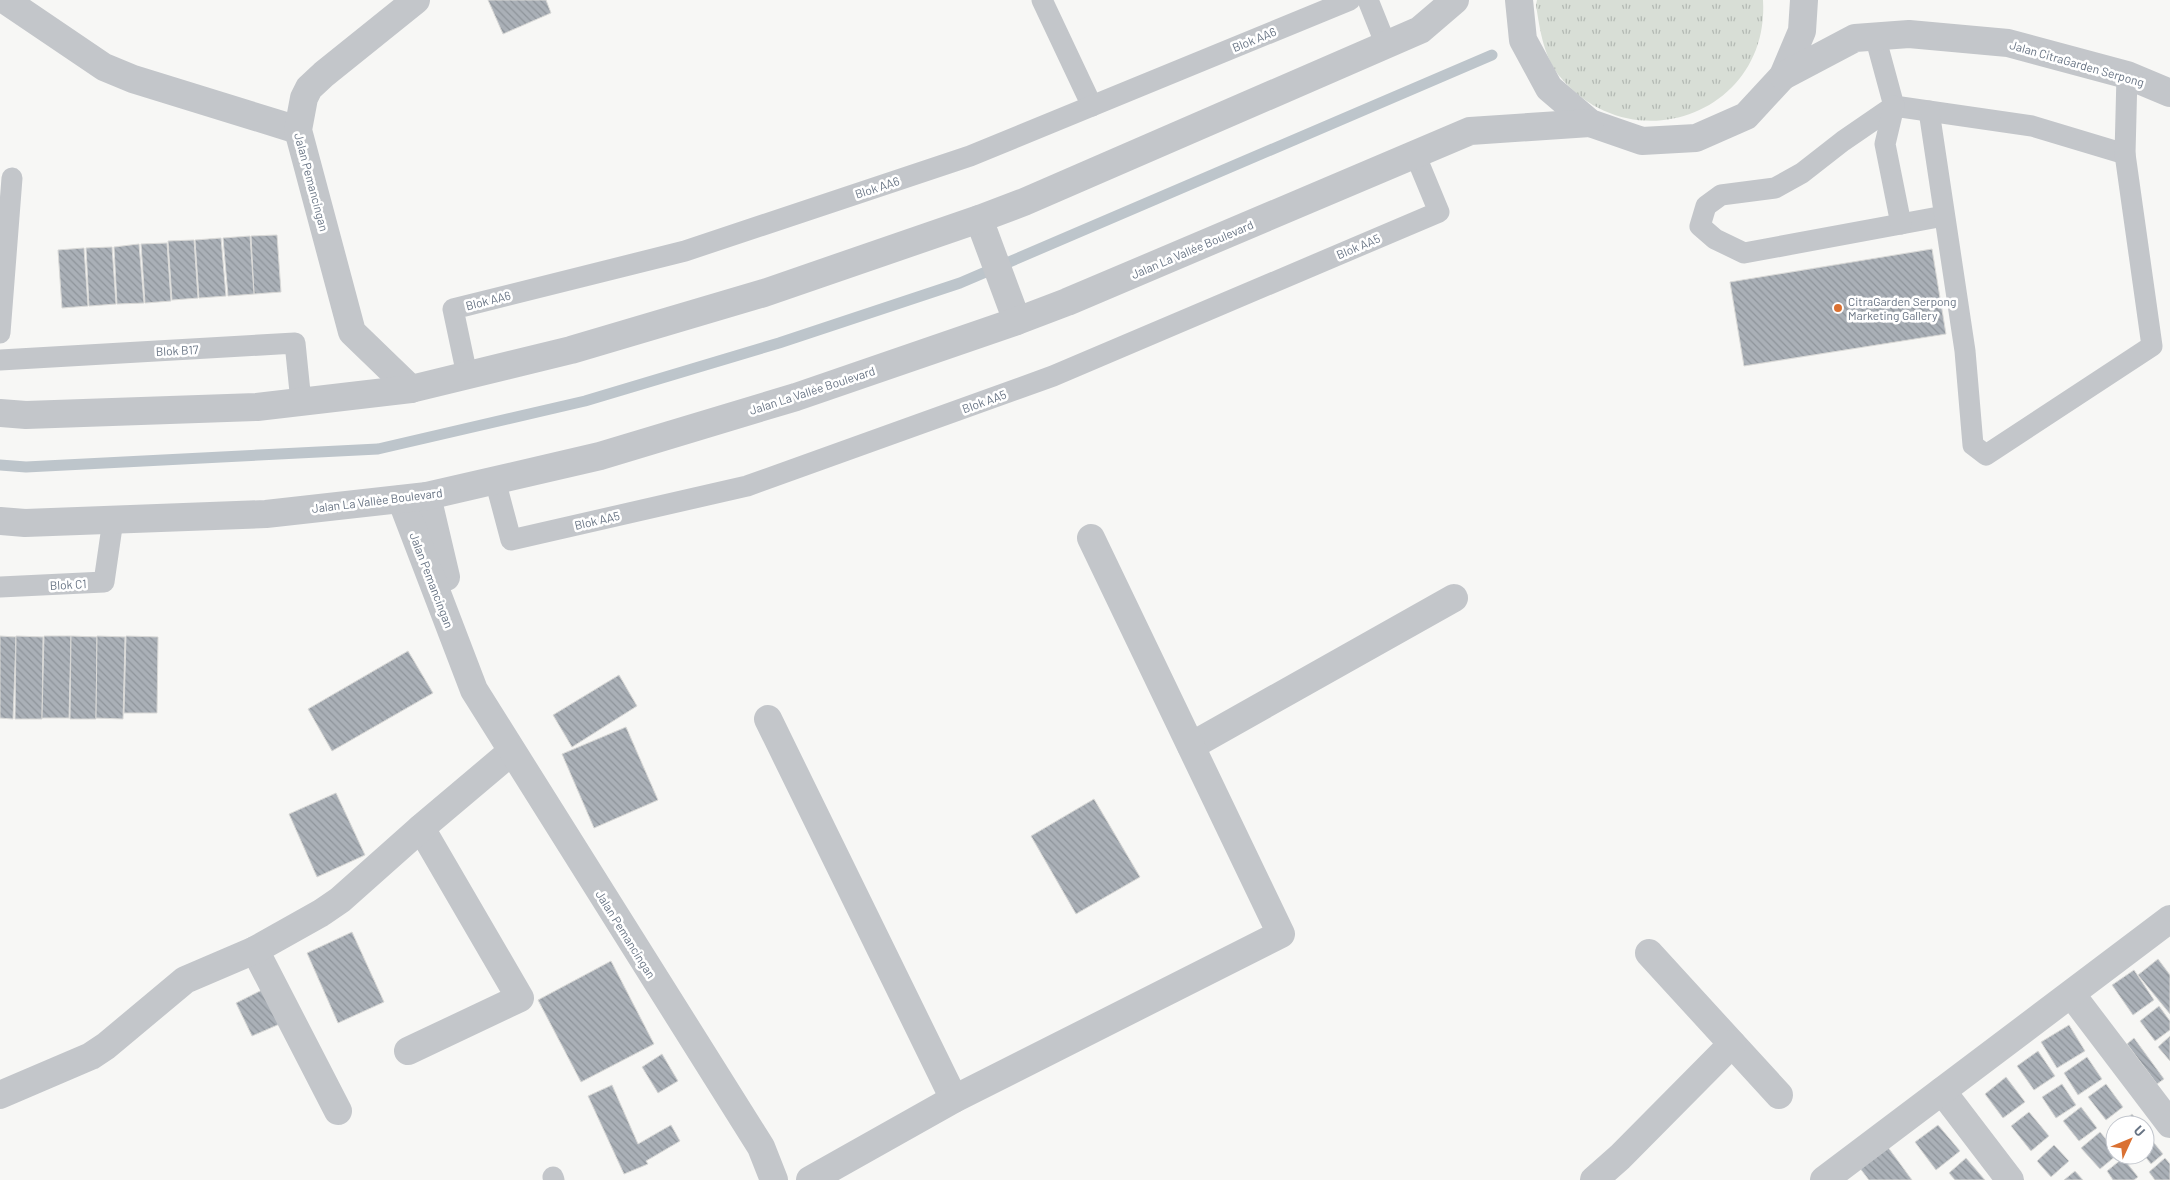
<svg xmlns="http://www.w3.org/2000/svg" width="2170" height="1180" viewBox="0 0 2170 1180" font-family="Barlow,sans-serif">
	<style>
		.grass { fill: url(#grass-tufts) }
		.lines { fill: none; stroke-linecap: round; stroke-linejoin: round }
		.stream { stroke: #bdc5cb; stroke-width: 11 }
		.building { fill: url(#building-back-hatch); stroke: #d9d9d7 }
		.service { stroke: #c3c6ca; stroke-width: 21 }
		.minor { stroke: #c3c6ca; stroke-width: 28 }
		.tertiary { stroke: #c3c6ca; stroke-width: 28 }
		.poi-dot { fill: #da7132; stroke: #fff; stroke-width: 2 }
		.labels { text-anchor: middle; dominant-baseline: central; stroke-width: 5; stroke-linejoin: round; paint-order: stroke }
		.street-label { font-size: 12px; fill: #687484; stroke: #fff }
		.poi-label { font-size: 12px; fill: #687484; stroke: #fff; text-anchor: start }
	</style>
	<defs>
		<pattern id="grass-tufts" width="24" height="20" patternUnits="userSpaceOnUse" patternTransform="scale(1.25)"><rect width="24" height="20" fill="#d8ded6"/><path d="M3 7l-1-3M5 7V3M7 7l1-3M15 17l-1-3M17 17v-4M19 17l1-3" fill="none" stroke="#b3b9b3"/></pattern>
		<pattern id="building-back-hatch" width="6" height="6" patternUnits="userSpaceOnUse" patternTransform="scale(1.25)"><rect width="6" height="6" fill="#aab0b7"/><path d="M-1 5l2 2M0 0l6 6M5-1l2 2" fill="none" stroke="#8e949a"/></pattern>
	</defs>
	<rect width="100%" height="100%" fill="#f7f7f5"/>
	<!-- grass -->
	<path class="grass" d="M1537,0H1763C1770,112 1635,163 1562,79C1544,59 1540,31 1536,5Z"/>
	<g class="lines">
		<!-- stream -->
		<polyline class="stream" points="0,465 26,467 378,449 585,401 779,343 960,283 1492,55"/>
	</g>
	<!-- building -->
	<g class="building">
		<polygon points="488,0 546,0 551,13 503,34"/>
		<polygon points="277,235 281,292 254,294 251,236"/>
		<polygon points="250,236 254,294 228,296 223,238"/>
		<polygon points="221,238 226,296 199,298 195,240"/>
		<polygon points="194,240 198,298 172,300 168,241"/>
		<polygon points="167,243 171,301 145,303 141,244"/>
		<polygon points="139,244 144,303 117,304 114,247"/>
		<polygon points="112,247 116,304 89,306 86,248"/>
		<polygon points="84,248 88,306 62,308 58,250"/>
		<polygon points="1932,249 1946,334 1744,366 1730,282"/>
		<polygon points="0,636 16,637 13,719 0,718"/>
		<polygon points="16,636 43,637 42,719 15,719"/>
		<polygon points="44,636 71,636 69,718 42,718"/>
		<polygon points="71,636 97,637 96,719 70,719"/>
		<polygon points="97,636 125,637 123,719 96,718"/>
		<polygon points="126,636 158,637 157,713 124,713"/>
		<polygon points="408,651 433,693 332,751 308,709"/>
		<polygon points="619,675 637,706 572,747 553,715"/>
		<polygon points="626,727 658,800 594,828 562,754"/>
		<polygon points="336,793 365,855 317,877 289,814"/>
		<polygon points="1094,799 1140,877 1076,914 1031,836"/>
		<polygon points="352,932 384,1002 338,1023 307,953"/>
		<polygon points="2158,959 2170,975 2170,1014 2138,975"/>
		<polygon points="611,961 654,1044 581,1082 538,1000"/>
		<polygon points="2134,970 2154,1000 2133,1015 2112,985"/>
		<polygon points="266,988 282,1023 252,1036 236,1003"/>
		<polygon points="2159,1006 2170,1021 2170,1030 2155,1041 2140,1021"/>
		<polygon points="2069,1025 2085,1051 2057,1068 2041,1042"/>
		<polygon points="2170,1036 2170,1061 2158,1047"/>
		<polygon points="2134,1038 2164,1079 2157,1084 2127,1044"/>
		<polygon points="2038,1051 2055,1076 2034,1090 2017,1066"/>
		<polygon points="662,1054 678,1081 658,1093 642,1067"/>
		<polygon points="2087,1057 2102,1079 2078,1095 2064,1073"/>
		<polygon points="2006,1077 2025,1102 2003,1118 1985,1094"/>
		<polygon points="2062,1084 2076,1105 2056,1118 2042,1097"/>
		<polygon points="2106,1084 2123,1107 2106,1120 2088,1097"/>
		<polygon points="612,1085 638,1144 671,1125 680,1141 646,1161 648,1164 624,1174 588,1096"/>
		<polygon points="2081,1107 2097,1128 2079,1141 2063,1121"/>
		<polygon points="2029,1112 2049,1136 2031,1151 2011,1126"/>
		<polygon points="2132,1114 2142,1125 2119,1125"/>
		<polygon points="1938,1125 1960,1151 1936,1170 1915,1142"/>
		<polygon points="2100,1132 2115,1150 2115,1155 2117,1155 2100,1169 2081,1148"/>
		<polygon points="2150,1138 2163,1154 2151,1164 2144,1155 2145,1141"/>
		<polygon points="2054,1145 2069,1161 2051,1177 2037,1161"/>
		<polygon points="1887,1146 1912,1180 1869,1180 1859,1167"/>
		<polygon points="1966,1158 1985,1180 1955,1180 1949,1173"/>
		<polygon points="2123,1158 2138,1177 2134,1180 2113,1180 2107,1171"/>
		<polygon points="2165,1158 2170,1164 2170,1180 2155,1180 2149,1172"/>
		<polygon points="2075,1171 2083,1180 2064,1180"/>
	</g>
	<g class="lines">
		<!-- service -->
		<g class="service">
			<polyline points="1042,0 1092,106"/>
			<polyline points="1368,0 1386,45"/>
			<polyline points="1875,36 1894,106 2032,126 2125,154"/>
			<polyline points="1894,106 1843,141 1802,173 1775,188 1721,195 1706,206 1700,226 1715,239 1744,253 1944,216"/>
			<polyline points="1894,106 1885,144 1901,224"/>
			<polyline points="1929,111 1965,351 1973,445 1986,455 2152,346 2125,154 2127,75"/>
			<polyline points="0,333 12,178"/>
			<polyline points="0,360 295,343 301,402"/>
			<polyline points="467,375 453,309 685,251 970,156 1350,0"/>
			<polyline points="495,480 511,540 747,486 1053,376 1439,212 1415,154"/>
			<polyline points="0,587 104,582 113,520"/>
			<polyline points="553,1177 554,1180"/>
		</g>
		<!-- minor -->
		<g class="minor">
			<polyline points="5,0 104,67 133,79 298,130"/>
			<polyline points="411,389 352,332 298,130 304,98 309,88 324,74 416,0"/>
			<polyline points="768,719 954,1099"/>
			<polyline points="1191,746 1454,598"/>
			<polyline points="255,950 338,1111"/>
			<polyline points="1649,953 1779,1095"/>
			<polyline points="2072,995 2170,1124"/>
			<polyline points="408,1051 520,998 421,828"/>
			<polyline points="1942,1091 2010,1180"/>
			<polyline points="0,1095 91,1056 106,1046 185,980 255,950 321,913 340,900 421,828 511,752"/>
			<polyline points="810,1180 954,1099 1281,934 1091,538"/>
			<polyline points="1594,1180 1620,1157 1732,1044"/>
			<polyline points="1824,1180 2170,919"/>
		</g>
		<!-- tertiary -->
		<g class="tertiary">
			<polyline points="1519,0 1523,40 1549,88 1590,123 1642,141 1696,138 1746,116 1783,76 1802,31 1804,0"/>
			<polyline points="1783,76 1855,38 1909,34 2008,43 2127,75 2170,93"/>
			<polyline points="979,219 1017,321"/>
			<polyline points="0,413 26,415 257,407 411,389 571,350 764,293 979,219 1024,202 1420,30 1455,0"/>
			<polyline points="427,496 446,577"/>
			<polyline points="401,499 474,690 761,1147 774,1180"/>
			<polyline points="0,521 25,523 266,514 427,496 600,456 796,397 1017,321 1067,302 1470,131 1590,123"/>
		</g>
	</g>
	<!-- markers -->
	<circle class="poi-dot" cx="1838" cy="308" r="5"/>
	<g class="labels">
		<!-- street labels -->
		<g class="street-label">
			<text transform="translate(1254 39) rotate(-22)">Blok AA6</text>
			<text transform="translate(2077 63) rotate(16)">Jalan CitraGarden Serpong</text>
			<text transform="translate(312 182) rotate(75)">Jalan Pemancingan</text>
			<text transform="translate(877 187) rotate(-18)">Blok AA6</text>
			<text transform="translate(1358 246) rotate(-23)">Blok AA5</text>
			<text transform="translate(1192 249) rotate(-23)">Jalan La Vallée Boulevard</text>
			<text transform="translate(488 300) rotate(-14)">Blok AA6</text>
			<text transform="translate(177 350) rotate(-3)">Blok B17</text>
			<text transform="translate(812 390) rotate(-18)">Jalan La Vallée Boulevard</text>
			<text transform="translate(984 401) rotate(-20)">Blok AA5</text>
			<text transform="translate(377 500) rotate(-7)">Jalan La Vallée Boulevard</text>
			<text transform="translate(597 520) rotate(-13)">Blok AA5</text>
			<text transform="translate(432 580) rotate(69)">Jalan Pemancingan</text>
			<text transform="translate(68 584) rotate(-3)">Blok C1</text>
			<text transform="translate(626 934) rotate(58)">Jalan Pemancingan</text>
		</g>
		<!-- poi labels -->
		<g class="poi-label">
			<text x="1848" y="301">CitraGarden Serpong<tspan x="1848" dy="14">Marketing Gallery</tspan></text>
		</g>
	</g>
	<!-- north arrow -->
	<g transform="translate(2130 1140) rotate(46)"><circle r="24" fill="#ffffff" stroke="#c3c7ce"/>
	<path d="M0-4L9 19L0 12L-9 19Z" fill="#da7132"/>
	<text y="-8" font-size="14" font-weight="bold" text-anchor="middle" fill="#687484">U</text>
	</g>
</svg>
